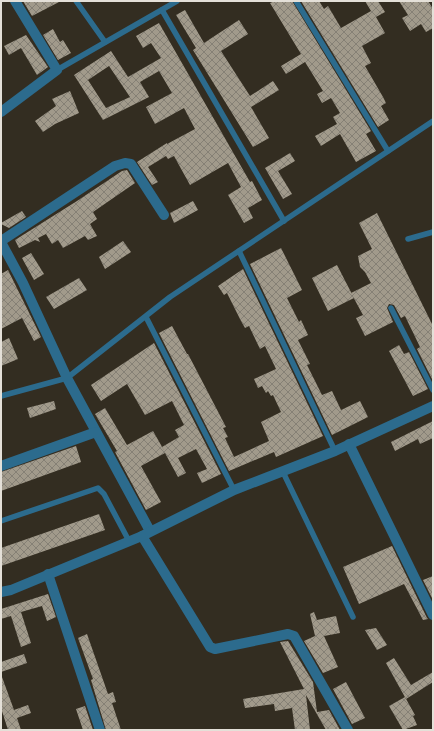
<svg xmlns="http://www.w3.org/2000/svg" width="434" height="731" viewBox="0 0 434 731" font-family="'DejaVu Sans',sans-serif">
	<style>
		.building { fill: url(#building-cross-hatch); fill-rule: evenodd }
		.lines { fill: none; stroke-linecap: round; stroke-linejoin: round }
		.service { stroke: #2c6b8d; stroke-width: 5.5 }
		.minor { stroke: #2c6b8d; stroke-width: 10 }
		.tertiary { stroke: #2c6b8d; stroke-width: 10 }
	</style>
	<defs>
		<pattern id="building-cross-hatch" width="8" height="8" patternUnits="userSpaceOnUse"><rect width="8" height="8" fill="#a19a8b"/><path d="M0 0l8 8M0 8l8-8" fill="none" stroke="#858075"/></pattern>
	</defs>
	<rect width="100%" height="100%" fill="#332d21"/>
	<!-- building -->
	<g class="building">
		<polygon points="23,1 61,1 32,16"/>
		<polygon points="275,1 292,1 371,131 366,134 376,151 356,162 340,134 321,146 315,136 337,124 333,117 340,113 331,98 322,103 317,94 323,91 305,62 286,74 281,66 301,54 270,3"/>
		<polygon points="301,1 319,1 324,9 328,6 341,28 371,11 365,1 378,1 385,12 376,17 385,33 362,46 371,63 365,66 383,97 386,103 381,106 389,120 378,127"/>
		<polygon points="399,1 428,1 433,9 433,28 426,32 421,24 410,31 402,18 408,15"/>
		<polygon points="185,10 204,43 239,20 248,34 221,51 250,96 273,81 279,90 251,107 269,138 253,147 193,50 196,48 176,15"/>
		<path d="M159,23L250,182L252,181L262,200L248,208L253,218L244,223L228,195L241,187L228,163L190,185L174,156L168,159L166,156L148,167L158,182L152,185L137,162L167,143V144L195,129L184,108L155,124L146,107L172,93L159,71L140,82L149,97L103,120L74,75L111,51L128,77L161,58L151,43L143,48L136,36ZM109,66L130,97L106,108L88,80Z"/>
		<polygon points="53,29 60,42 63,40 71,53 58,60 43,35"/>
		<polygon points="26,35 48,67 37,75 21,48 9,55 4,46"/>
		<polygon points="70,91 79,113 55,124 43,132 35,121 56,106 52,99"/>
		<polygon points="290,153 295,161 278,171 292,194 283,199 265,168"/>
		<polygon points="127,170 135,183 93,212 97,219 90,224 97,236 88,240 85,236 63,248 58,240 52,244 46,234 38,238 40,242 35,240 19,248 15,240 77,201 122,171"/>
		<polygon points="193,201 198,210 174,223 170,213"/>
		<polygon points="22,211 26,217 9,228 1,224 1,223"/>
		<polygon points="377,213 433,326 433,381 417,349 420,347 405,316 401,318 394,305 389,304 387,308 393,322 365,336 356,318 363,315 351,293 371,283 365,272 360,267 358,256 372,249 359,223"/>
		<polygon points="123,241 131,252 105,269 99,257"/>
		<polygon points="281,248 302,290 287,298 299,322 301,320 308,335 298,340 310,364 307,365 322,395 332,391 341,410 360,401 368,417 332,435 250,264"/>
		<polygon points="31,253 44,274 34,280 22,258"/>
		<polygon points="337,265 354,298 328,311 312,278"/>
		<polygon points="243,269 323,436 276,457 274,452 229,471 159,333 172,326 187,354 188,354 226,427 223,428 228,437 225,438 234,457 269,441 261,422 281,412 273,395 271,396 268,391 266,393 262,386 258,388 254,379 276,369 265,346 260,349 249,326 245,328 241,321 227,293 224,295 218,286"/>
		<polygon points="8,270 41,337 34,341 22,318 1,329 1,274"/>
		<polygon points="79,278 87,290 54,309 46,297"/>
		<polygon points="9,338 18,359 1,366 1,342"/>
		<polygon points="154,343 221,474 202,483 197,473 207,469 196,449 178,458 186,473 178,477 165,453 141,466 161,502 146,510 115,452 117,451 95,414 105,408 127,445 153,431 165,452 162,447 179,437 175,430 184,425 172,401 145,415 127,384 101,401 91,385"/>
		<polygon points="399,345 404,354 409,352 428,389 413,396 389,351"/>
		<polygon points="54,401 56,409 30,418 27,408"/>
		<polygon points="433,421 433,438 420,444 418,439 395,451 391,442"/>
		<polygon points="76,446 81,462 1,491 1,472"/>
		<polygon points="99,514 105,530 1,566 1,548"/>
		<polygon points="392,546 427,618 428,619 423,620 404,584 359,604 343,567"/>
		<polygon points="433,576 433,600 423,580"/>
		<polygon points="48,594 56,617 47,621 42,606 21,612 31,643 21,647 11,616 1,619 1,609"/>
		<polygon points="314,612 317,620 336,616 340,633 324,636 338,667 323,673 304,641 315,636 310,614"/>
		<polygon points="376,628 387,645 377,650 365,630"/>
		<polygon points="87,634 108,694 113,692 116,702 112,703 121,730 106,730 91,680 93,679 78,638"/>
		<polygon points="288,641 313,682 317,712 329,710 340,730 326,730 306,695 310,730 295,730 292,708 275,711 274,704 245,708 243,699 304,689 280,642"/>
		<polygon points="24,654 27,663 1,672 1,662"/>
		<polygon points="394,658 411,685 433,672 433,682 406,699 386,663"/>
		<polygon points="2,677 14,710 28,705 31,713 17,718 21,730 8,730 1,708 1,678"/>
		<polygon points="346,682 365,718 352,724 333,689"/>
		<polygon points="405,697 415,715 413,716 417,725 403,730 389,706"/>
		<polygon points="85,706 93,730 83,730 76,709"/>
	</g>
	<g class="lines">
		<!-- service -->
		<g class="service">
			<polyline points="76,1 105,42"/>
			<polyline points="296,1 388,151"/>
			<polyline points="162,10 284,221"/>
			<polyline points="57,70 177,1"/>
			<polyline points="408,239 433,232"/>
			<polyline points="239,251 335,451"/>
			<polyline points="391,308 433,390"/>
			<polyline points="146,317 234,490"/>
			<polyline points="1,396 67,378 170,297 433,121"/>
			<polyline points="282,470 353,617"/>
			<polyline points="1,521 98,488 104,494 129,541"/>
		</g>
		<!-- minor -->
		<g class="minor">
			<polyline points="1,112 57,70 15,1"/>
			<polyline points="1,241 115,166 125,163 131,164 164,215"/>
			<polyline points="1,242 23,283 67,378 150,531"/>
			<polyline points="349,444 433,615"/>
			<polyline points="1,466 96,432"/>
			<polyline points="142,536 210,647 215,649 288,634 294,636 348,730"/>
			<polyline points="48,574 100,730"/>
		</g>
		<!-- tertiary -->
		<polyline class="tertiary" points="1,592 11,590 142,536 234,490 335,451 433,406"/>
	</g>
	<!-- border -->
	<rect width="434" height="731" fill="none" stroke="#e4e0d8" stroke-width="4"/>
</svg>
